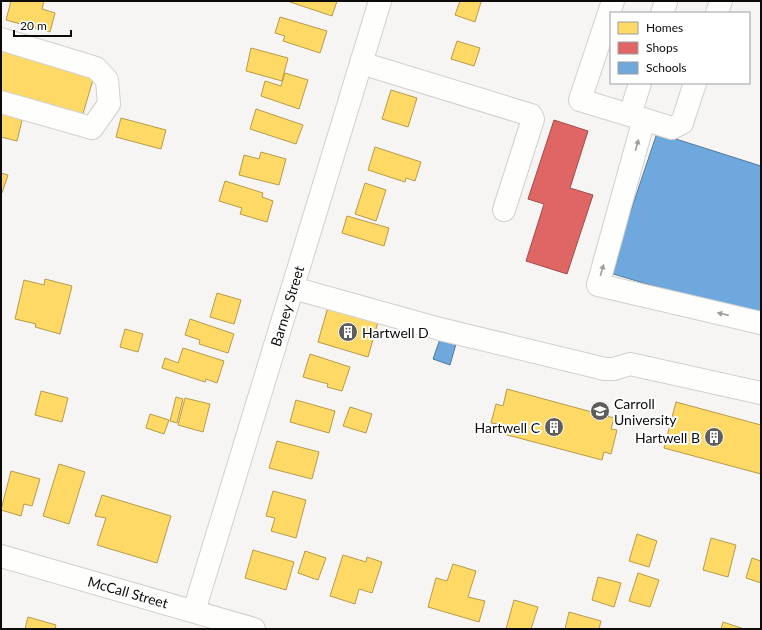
<svg xmlns="http://www.w3.org/2000/svg" width="762" height="630" viewBox="0 0 762 630" font-family="Lato,sans-serif">
	<style>
		.homes { fill: #ffd966; stroke: #b69b4a }
		.shops { fill: #e06666; stroke: #a04b4a }
		.schools { fill: #6fa8dc; stroke: #51799d }
		.lines { fill: none; stroke-linecap: round; stroke-linejoin: round }
		.minor-casing { stroke: #d1d0cf; stroke-width: 24 }
		.minor { stroke: #fefefd; stroke-width: 22 }
		.oneway { fill: #9d9d9c }
		.labels { text-anchor: middle; dominant-baseline: central; stroke-width: 4; stroke-linejoin: round; paint-order: stroke }
		.street-label { font-size: 14px; fill: #0c0b0a; stroke: #fff }
		.poi-label { font-size: 14px; fill: #0c0b0a; stroke: #fff; text-anchor: start }
	</style>
	<rect width="100%" height="100%" fill="#f7f5f3"/>
	<!-- homes -->
	<g class="homes">
		<polygon points="11,1 44,1 42,9 55,13 50,32 6,20"/>
		<polygon points="287,1 337,1 332,16"/>
		<polygon points="460,1 477,1 481,2 475,22 455,15"/>
		<polygon points="280,17 327,31 320,53 283,41 285,36 275,33"/>
		<polygon points="457,41 480,48 474,66 451,59"/>
		<polygon points="1,46 95,73 82,117 1,94"/>
		<polygon points="251,48 288,58 282,81 246,71"/>
		<polygon points="285,73 308,80 299,109 261,96 265,81 281,86"/>
		<polygon points="391,90 417,98 408,127 382,119"/>
		<polygon points="256,109 303,125 296,144 250,129"/>
		<polygon points="1,110 23,116 17,141 1,137"/>
		<polygon points="121,118 166,130 161,149 116,137"/>
		<polygon points="375,147 421,162 415,181 406,178 405,182 368,170"/>
		<polygon points="261,152 286,159 279,185 239,175 244,155 259,159"/>
		<polygon points="1,173 8,175 2,193 1,193"/>
		<polygon points="225,181 263,193 262,197 273,201 267,222 240,214 242,208 219,201"/>
		<polygon points="365,183 386,190 376,221 355,214"/>
		<polygon points="347,216 389,228 384,246 342,233"/>
		<polygon points="45,279 72,286 60,334 35,327 36,324 15,319 24,280 44,285"/>
		<polygon points="217,293 241,300 234,324 210,317"/>
		<polygon points="328,307 378,322 368,357 318,342"/>
		<polygon points="190,319 234,334 228,353 199,344 200,340 185,335"/>
		<polygon points="125,329 143,334 138,352 120,347"/>
		<polygon points="183,348 224,361 217,383 206,379 205,382 162,368 165,358 178,363"/>
		<polygon points="310,354 350,367 342,391 327,387 328,384 303,377"/>
		<polygon points="507,389 614,418 611,429 617,430 611,454 604,452 602,460 496,432 498,424 491,423 496,404 503,406"/>
		<polygon points="41,391 68,398 62,422 35,415"/>
		<polygon points="176,397 183,399 177,423 170,421"/>
		<polygon points="185,398 210,404 203,432 178,425"/>
		<polygon points="296,400 335,411 329,433 290,422"/>
		<polygon points="676,402 761,425 761,474 664,448"/>
		<polygon points="350,407 372,414 366,433 343,426"/>
		<polygon points="150,414 169,420 164,434 146,428"/>
		<polygon points="277,441 319,452 312,479 269,468"/>
		<polygon points="59,464 85,472 69,524 43,516"/>
		<polygon points="11,471 40,479 32,506 24,504 21,516 1,510"/>
		<polygon points="273,491 306,500 296,538 271,531 275,518 266,516"/>
		<polygon points="102,495 171,516 157,563 97,545 106,518 95,516"/>
		<polygon points="637,534 657,541 649,567 629,561"/>
		<polygon points="711,538 736,545 728,577 703,570"/>
		<polygon points="253,550 294,562 286,590 245,578"/>
		<polygon points="305,551 326,558 318,580 298,573"/>
		<polygon points="343,555 366,562 367,557 382,562 372,593 359,589 355,604 330,596"/>
		<polygon points="752,558 761,561 761,583 746,578"/>
		<polygon points="453,564 476,571 468,597 485,601 479,622 428,607 436,578 447,581"/>
		<polygon points="638,573 659,580 650,607 629,601"/>
		<polygon points="598,577 621,583 614,607 592,600"/>
		<polygon points="514,600 538,607 531,629 506,629"/>
		<polygon points="569,612 601,621 599,629 565,629"/>
		<polygon points="28,617 56,625 55,629 25,629"/>
		<polygon points="723,622 744,629 721,629"/>
	</g>
	<!-- shops -->
	<polygon class="shops" points="554,120 588,131 570,188 593,195 567,274 526,261 544,204 528,199"/>
	<!-- schools -->
	<g class="schools">
		<polygon points="657,133 761,166 761,318 610,273"/>
		<polygon points="440,339 456,344 450,365 433,359"/>
	</g>
	<g class="lines">
		<!-- minor casing -->
		<g class="minor-casing">
			<g id="minor">
				<polyline points="613,1 580,100 672,128 682,123 695,83"/>
				<polyline points="662,13 666,2"/>
				<polyline points="717,13 721,1"/>
				<polyline points="1,39 96,68 107,80 109,104 92,128 1,102"/>
				<polyline points="361,63 531,115 533,119 504,210"/>
				<polyline points="630,115 640,83"/>
				<polyline points="644,119 598,285 761,323"/>
				<polyline points="293,288 440,329 605,369 614,369 630,364 761,393"/>
				<polyline points="1,556 254,629"/>
				<polyline points="194,611 380,1"/>
			</g>
		</g>
		<!-- minor -->
		<use href="#minor" class="minor"/>
	</g>
	<!-- one-way arrows -->
	<defs><path id="oneway-solid" d="M-6-.8H1V-3.2L6.5 0L1 3.2V.8H-6Z"/></defs>
	<g class="oneway">
		<use href="#oneway-solid" transform="translate(637 145) rotate(-74)"/>
		<use href="#oneway-solid" transform="translate(602 270) rotate(-74)"/>
		<use href="#oneway-solid" transform="translate(723 314) rotate(-167)"/>
	</g>
	<!-- icons -->
	<defs>
		<g id="building-disc" transform="scale(1)"><circle r="9.5" fill="#5e5d5c" stroke="#fff"/><path d="M-4-6H4V6H1V3H-1V6H-4ZM-2.5-4.3h1.7v1.8h-1.7ZM.8-4.3h1.7v1.8H.8ZM-2.5-1h1.7V.8h-1.7ZM.8-1h1.7V.8H.8Z" fill="#fff"/></g>
		<g id="university-disc" transform="scale(1)"><circle r="9.5" fill="#5e5d5c" stroke="#fff"/><path d="M0-5L7-2L0 1L-7-2ZM-4 1L0 2.5L4 1V4Q0 6-4 4Z" fill="#fff"/></g>
	</defs>
	<g fill-rule="evenodd">
		<use href="#building-disc" x="348" y="332"/>
		<use href="#university-disc" x="600" y="411"/>
		<use href="#building-disc" x="554" y="427"/>
		<use href="#building-disc" x="714" y="437"/>
	</g>
	<g class="labels">
		<!-- street labels -->
		<g class="street-label">
			<text transform="translate(287 306) rotate(-73)">Barney Street</text>
			<text transform="translate(128 592) rotate(16)">McCall Street</text>
		</g>
		<!-- poi labels -->
		<g class="poi-label">
			<text x="362" y="332">Hartwell D</text>
			<text x="614" y="403">Carroll<tspan x="614" dy="16">University</tspan></text>
			<text x="540" y="427" text-anchor="end">Hartwell C</text>
			<text x="700" y="437" text-anchor="end">Hartwell B</text>
		</g>
	</g>
	<!-- border -->
	<rect width="762" height="630" fill="none" stroke="#0c0b0a" stroke-width="4"/>
	<!-- legend -->
	<rect x="610" y="12" width="140" height="72" fill="#ffffff" stroke="#9e9d9d"/>
	<rect x="618" y="22" width="20" height="12" fill="#ffd966" stroke="#9e9d9d"/>
	<text x="646" y="32" font-size="12" fill="#0c0b0a">Homes</text>
	<rect x="618" y="42" width="20" height="12" fill="#e06666" stroke="#9e9d9d"/>
	<text x="646" y="52" font-size="12" fill="#0c0b0a">Shops</text>
	<rect x="618" y="62" width="20" height="12" fill="#6fa8dc" stroke="#9e9d9d"/>
	<text x="646" y="72" font-size="12" fill="#0c0b0a">Schools</text>
	<!-- scale -->
	<path d="M14 30v6h57v-6" fill="none" stroke="#0c0b0a" stroke-width="2"/>
	<text x="20" y="30" font-size="12" fill="#0c0b0a" stroke="#ffffff" stroke-width="3" paint-order="stroke">20 m</text>
</svg>
